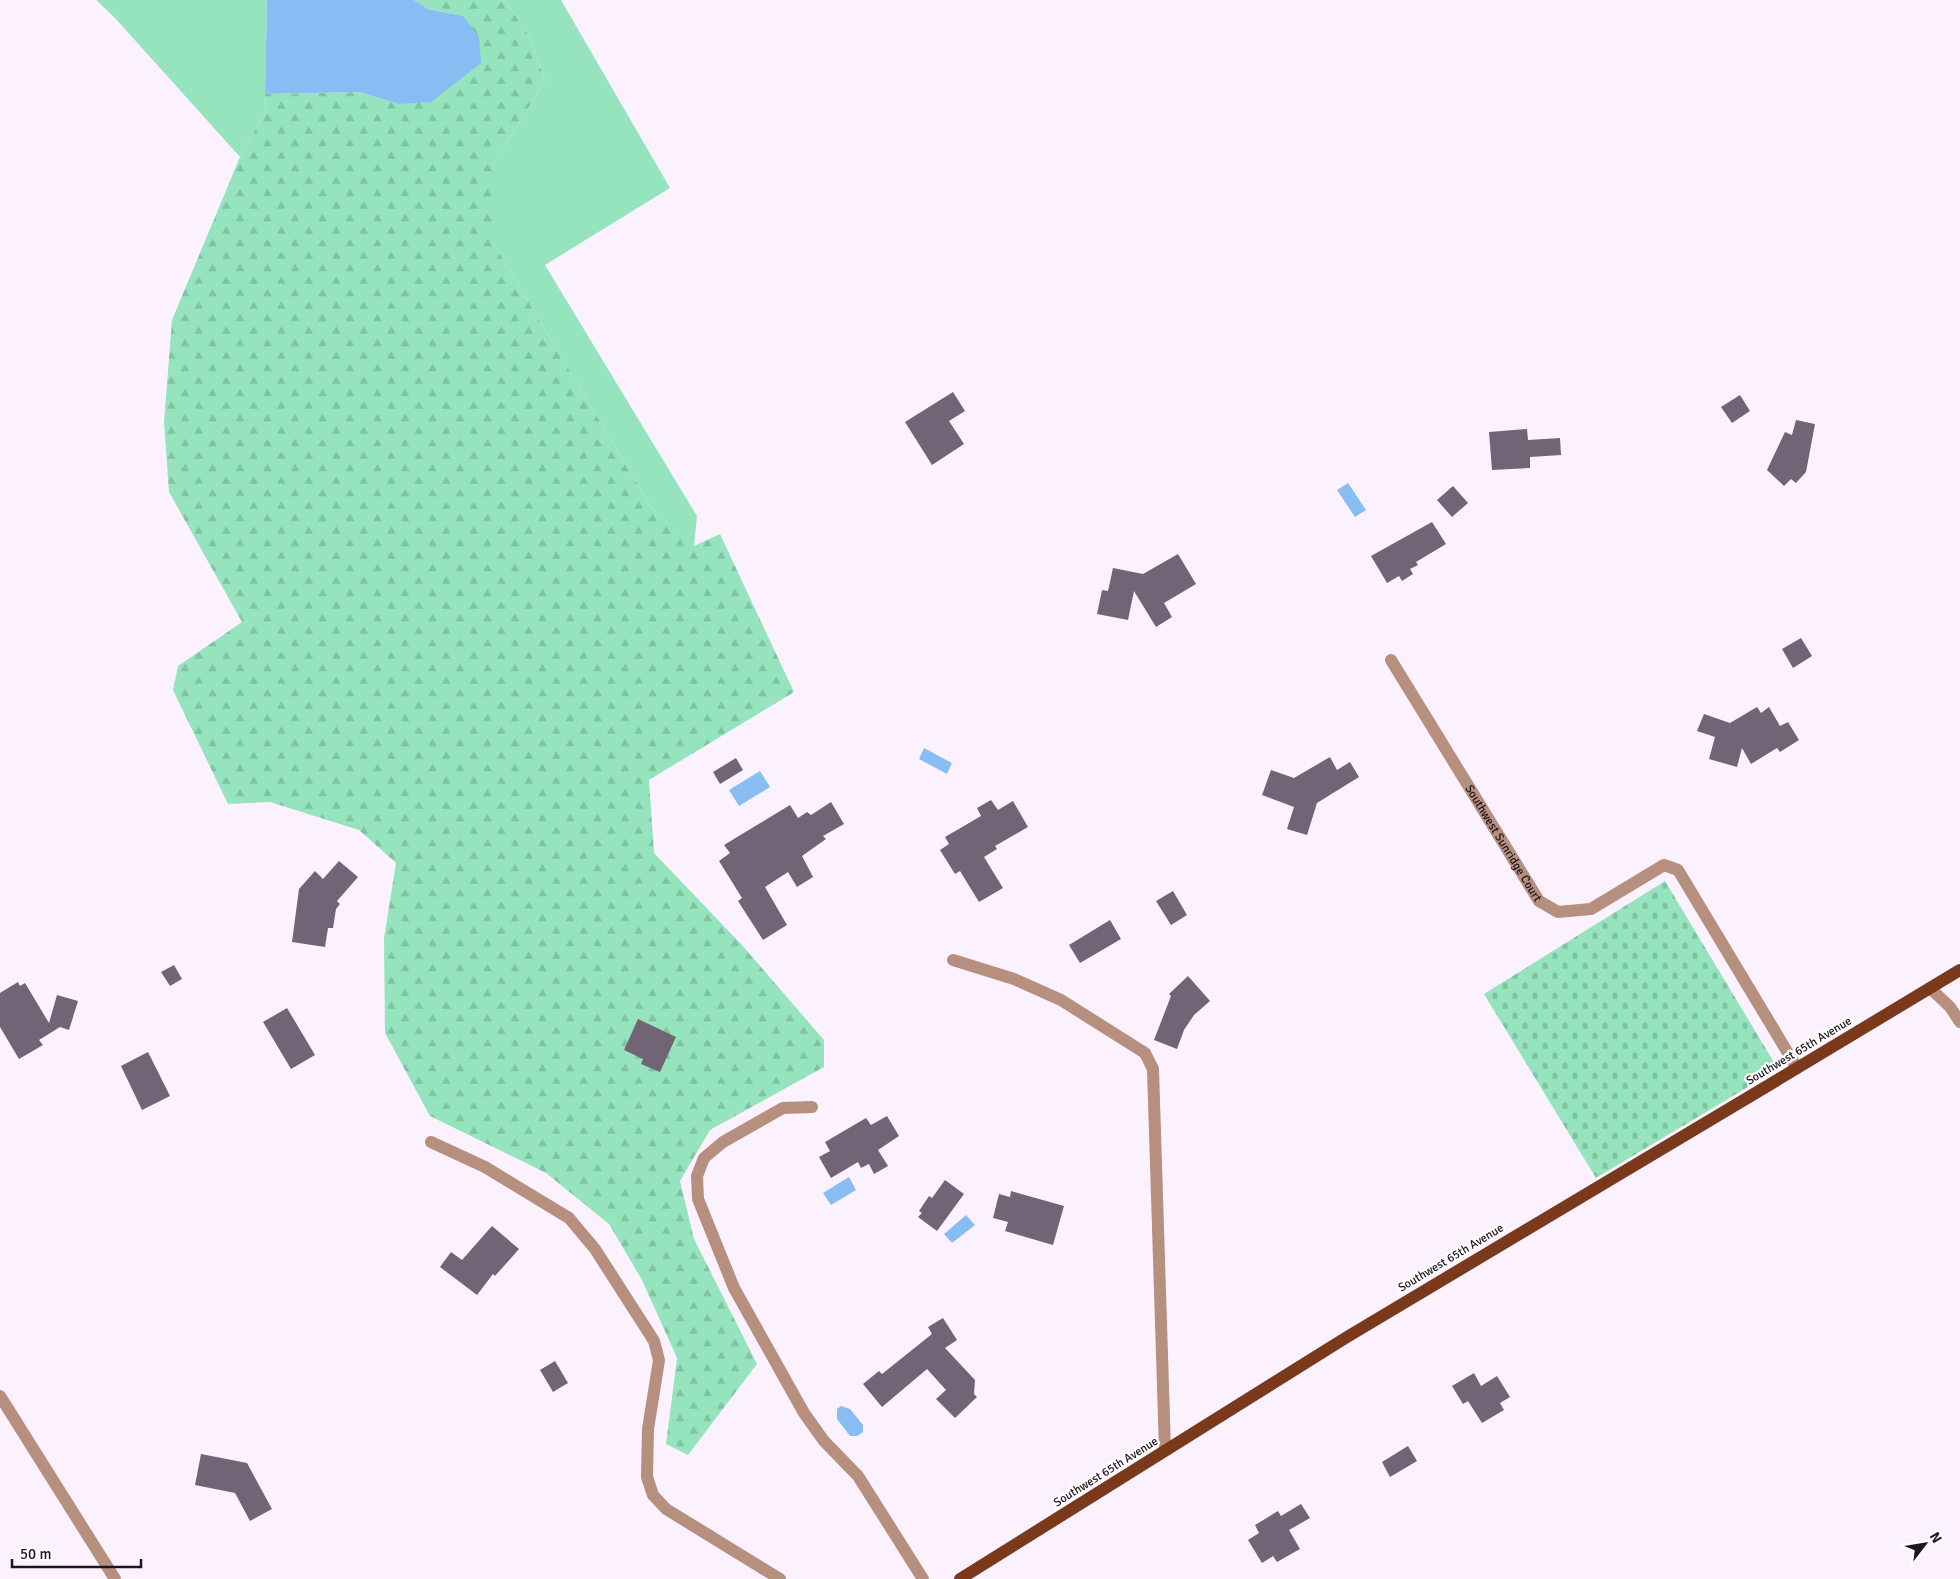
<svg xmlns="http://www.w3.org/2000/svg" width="1960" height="1579" viewBox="0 0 1960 1579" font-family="Signika,sans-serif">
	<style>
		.green { fill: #95e4bd }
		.forest { fill: url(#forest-firs) }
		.cemetery { fill: url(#cemetery-stones) }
		.water { fill: #87bdf2 }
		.building { fill: #726376 }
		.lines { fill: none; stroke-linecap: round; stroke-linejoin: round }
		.minor { stroke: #b78f7f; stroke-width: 12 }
		.major { stroke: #7b391c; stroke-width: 12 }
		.labels { text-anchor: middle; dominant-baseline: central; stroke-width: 4.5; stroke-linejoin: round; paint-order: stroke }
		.street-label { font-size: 12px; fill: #1b151c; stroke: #fff }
	</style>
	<defs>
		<pattern id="forest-firs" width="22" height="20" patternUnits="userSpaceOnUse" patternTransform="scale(1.25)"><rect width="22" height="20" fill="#95e4bd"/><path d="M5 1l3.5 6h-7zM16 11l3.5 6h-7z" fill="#80c3a2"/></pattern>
		<pattern id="cemetery-stones" width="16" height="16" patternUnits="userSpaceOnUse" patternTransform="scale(1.25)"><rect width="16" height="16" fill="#95e4bd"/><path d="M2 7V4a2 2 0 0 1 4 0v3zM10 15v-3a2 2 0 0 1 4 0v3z" fill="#80c3a2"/></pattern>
	</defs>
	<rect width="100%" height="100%" fill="#fcf2ff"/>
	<!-- green -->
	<g class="green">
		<polygon points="96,0 267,0 265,94 266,110 240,157 115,18"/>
		<polygon points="504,0 561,0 670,188 545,265 697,516 694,547 651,507 493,242 493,165 545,81 529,35"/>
	</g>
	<!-- forest -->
	<polygon class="forest" points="414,0 504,0 529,35 545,81 493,165 493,242 651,507 694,546 720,534 794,692 649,780 654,853 741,944 824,1040 824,1067 710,1130 680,1181 694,1239 757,1364 688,1455 666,1444 677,1358 642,1280 609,1224 546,1173 430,1116 385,1033 384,938 396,863 359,830 270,802 228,804 173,690 178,666 242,622 169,492 164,422 172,320 240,157 266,110 265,94 359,92 399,104 463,16 428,9"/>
	<!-- cemetery -->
	<polygon class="cemetery" points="1665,881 1778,1069 1596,1178 1484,994"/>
	<!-- water -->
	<g class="water">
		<polygon points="267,0 414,0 428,9 463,16 479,37 481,63 431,102 399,104 359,92 265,94"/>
		<polygon points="1348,483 1366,510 1355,517 1337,490"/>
		<polygon points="924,748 952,763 947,774 919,759"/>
		<polygon points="760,771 770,787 739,806 729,790"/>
		<polygon points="849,1177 856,1190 831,1205 823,1193"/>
		<polygon points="966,1215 975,1225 952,1243 944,1234"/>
		<polygon points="841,1406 850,1409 863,1425 863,1432 857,1436 850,1436 837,1419 837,1409"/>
	</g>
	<!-- building -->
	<g class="building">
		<polygon points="953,392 965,411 949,421 964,444 932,465 905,422"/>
		<polygon points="1740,395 1750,411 1732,423 1721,407"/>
		<polygon points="1796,420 1815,424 1806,472 1796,483 1791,479 1784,486 1767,470 1785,432 1792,435"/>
		<polygon points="1527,429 1528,440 1560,438 1561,455 1530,457 1530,468 1492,470 1489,432"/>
		<polygon points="1453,486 1468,503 1452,517 1437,500"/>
		<polygon points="1432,522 1446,544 1416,562 1418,565 1410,569 1413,574 1402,581 1399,576 1387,583 1371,556"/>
		<polygon points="1178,554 1196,584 1164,603 1172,617 1156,627 1134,591 1128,620 1097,614 1102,590 1108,591 1113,568 1143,574"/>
		<polygon points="1801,638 1812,656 1793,668 1782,649"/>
		<polygon points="1757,707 1761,713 1769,707 1780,726 1788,722 1799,740 1780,752 1777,748 1751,764 1742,748 1737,767 1709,759 1715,737 1697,731 1704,714 1730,723"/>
		<polygon points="1330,757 1337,770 1350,762 1359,777 1317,803 1307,835 1287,829 1294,807 1262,795 1271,770 1294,778"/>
		<polygon points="736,758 743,770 720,784 713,772"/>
		<polygon points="991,800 998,810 1013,801 1028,827 995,846 997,849 984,857 1003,888 979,902 960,871 955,874 940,850 949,844 945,837 981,816 977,808"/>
		<polygon points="831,802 844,824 823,836 826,839 802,856 813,877 797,887 788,872 765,887 787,925 763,940 738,901 742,898 719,861 730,853 724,845 790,805 798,818 807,812 811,815"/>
		<polygon points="339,861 358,877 337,901 340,904 336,909 333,928 328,928 325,947 292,942 299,889 315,871 323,879"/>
		<polygon points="1173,891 1187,915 1171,925 1156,901"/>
		<polygon points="1110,920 1121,939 1080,963 1069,945"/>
		<polygon points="174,965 182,979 170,986 161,972"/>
		<polygon points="1188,976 1210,1001 1194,1015 1184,1030 1177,1049 1154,1040 1171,996 1169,994"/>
		<polygon points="18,982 20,986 25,983 49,1023 57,995 78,1001 69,1030 60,1027 39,1040 43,1045 19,1059 0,1027 0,993"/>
		<polygon points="287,1008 315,1055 291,1069 263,1022"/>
		<polygon points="638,1019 676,1037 660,1072 641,1064 643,1059 624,1050"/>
		<polygon points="148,1052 170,1096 142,1110 121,1066"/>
		<polygon points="887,1116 899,1136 878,1150 888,1166 874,1174 869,1164 861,1168 858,1162 831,1178 819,1157 830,1151 825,1142 866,1118 871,1125"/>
		<polygon points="945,1180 964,1194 937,1231 918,1217 922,1213 919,1211 929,1196 932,1198"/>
		<polygon points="1011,1191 1064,1206 1053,1245 1005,1231 1008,1222 993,1218 999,1194 1010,1197"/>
		<polygon points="492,1226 519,1249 495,1276 493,1274 477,1295 440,1267 451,1252 462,1260"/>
		<polygon points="943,1318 957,1340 945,1348 975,1380 974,1394 977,1397 955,1418 936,1399 946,1390 927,1369 882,1407 863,1384 879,1371 882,1374 932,1334 928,1327"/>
		<polygon points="555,1361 568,1383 553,1392 540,1370"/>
		<polygon points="1474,1373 1481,1386 1497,1376 1510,1397 1500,1403 1504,1410 1482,1423 1468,1401 1463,1404 1452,1386"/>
		<polygon points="1408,1446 1417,1461 1390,1477 1382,1462"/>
		<polygon points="201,1454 247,1463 272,1509 250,1521 235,1493 195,1485"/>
		<polygon points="1301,1504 1310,1518 1289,1530 1300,1549 1277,1562 1273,1556 1262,1563 1248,1540 1259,1533 1255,1525 1278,1511 1281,1516"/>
	</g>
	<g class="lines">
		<!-- minor -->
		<g class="minor">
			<path id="s1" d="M1391,660L1539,901L1558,912L1591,909L1664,865L1678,870L1797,1068"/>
			<polyline points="953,960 1014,979 1061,1000 1145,1053 1153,1069 1165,1450"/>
			<polyline points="1930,988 1950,1007 1960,1022"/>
			<polyline points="812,1107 783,1108 723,1142 704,1158 697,1176 698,1199 734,1288 804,1413 824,1441 858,1476 923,1579"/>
			<polyline points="431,1142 485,1167 569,1218 595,1249 654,1341 659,1360 648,1429 647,1477 653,1495 666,1509 780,1579"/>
			<polyline points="0,1396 115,1579"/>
		</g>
		<!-- major -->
		<polyline class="major" points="960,1579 1347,1337 1769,1085 1960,970"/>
	</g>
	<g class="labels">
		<!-- street labels -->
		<g class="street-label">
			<text stroke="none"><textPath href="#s1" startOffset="215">Southwest Sunridge Court</textPath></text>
			<text transform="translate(1799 1051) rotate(-31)">Southwest 65th Avenue</text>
			<text transform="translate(1451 1258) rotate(-31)">Southwest 65th Avenue</text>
			<text transform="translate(1106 1472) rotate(-32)">Southwest 65th Avenue</text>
		</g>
	</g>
	<!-- north arrow -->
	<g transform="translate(1925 1544) rotate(59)" stroke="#ffffff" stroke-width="4" paint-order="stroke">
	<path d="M0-4L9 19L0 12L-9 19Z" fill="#1b151c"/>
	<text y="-8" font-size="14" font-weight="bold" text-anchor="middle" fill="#1b151c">N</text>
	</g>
	<!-- scale -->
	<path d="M12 1559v8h129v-8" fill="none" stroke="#1b151c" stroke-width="2.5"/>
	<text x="20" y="1559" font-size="15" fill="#1b151c" stroke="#ffffff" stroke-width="4" paint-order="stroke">50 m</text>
</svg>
